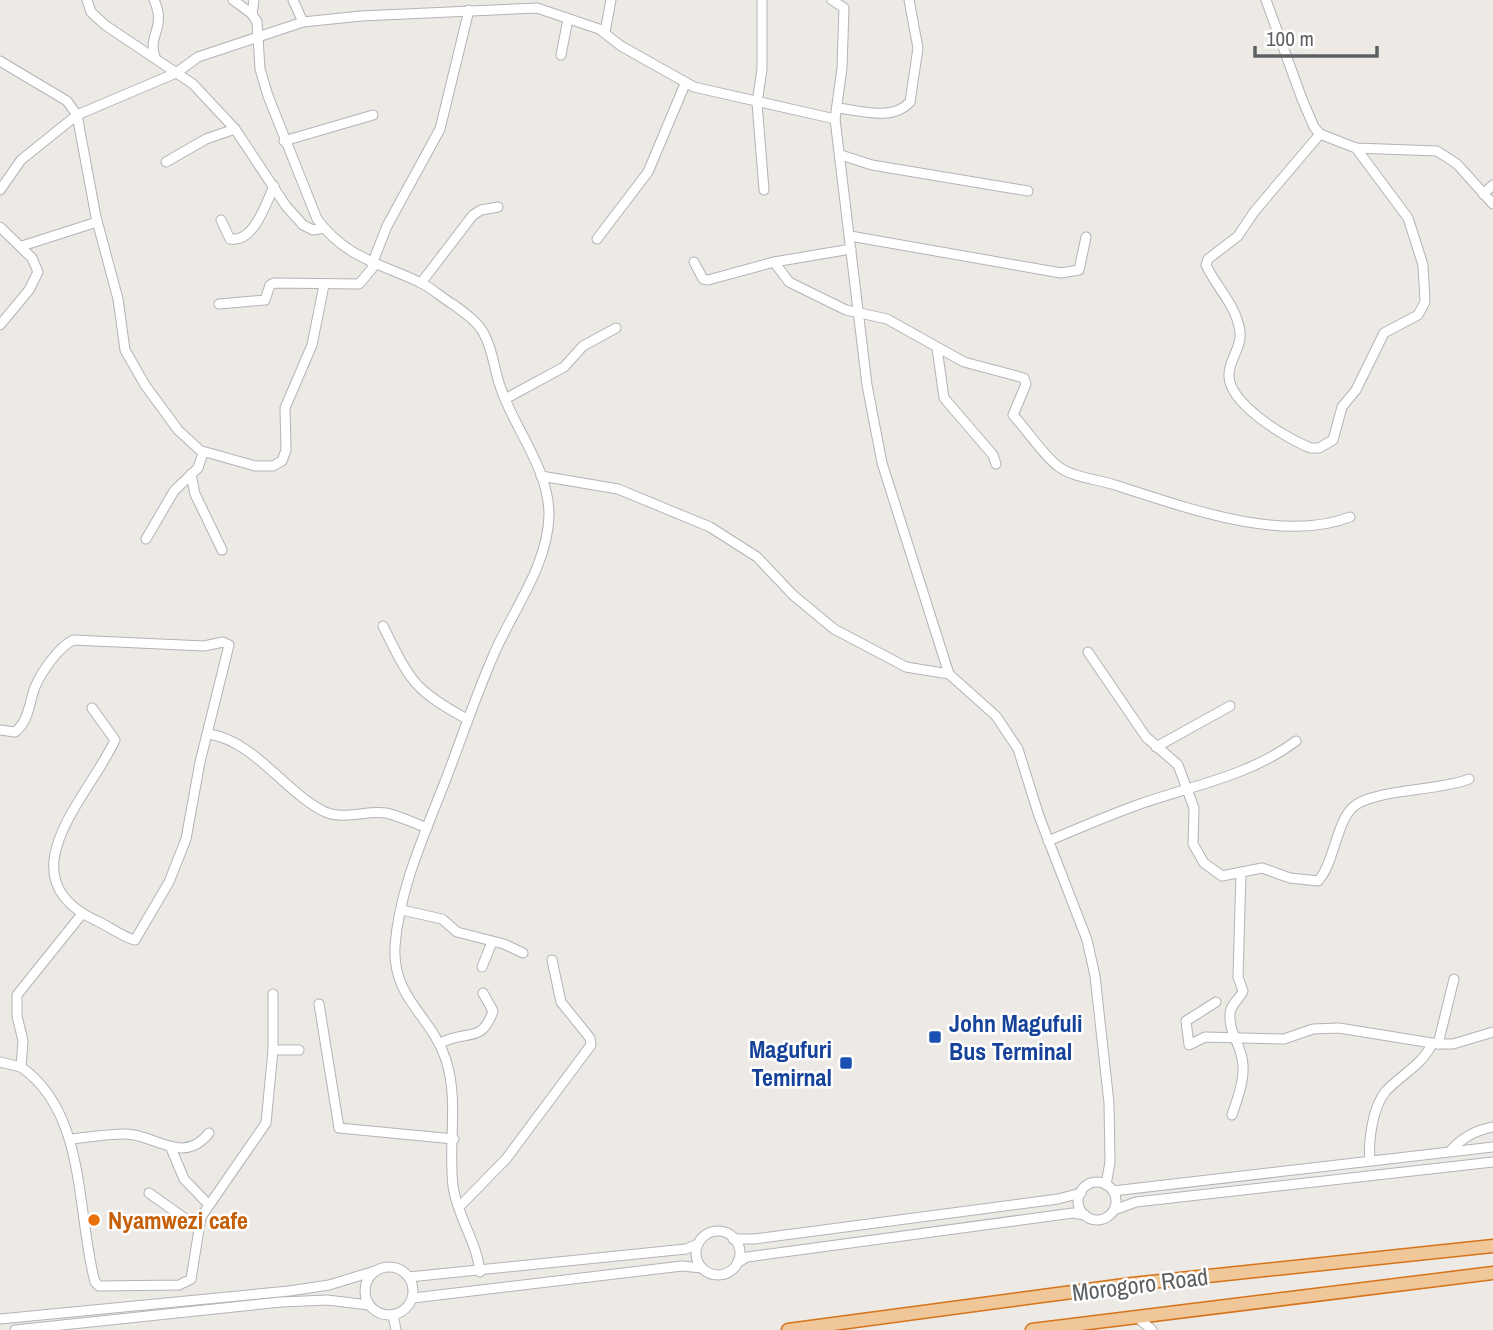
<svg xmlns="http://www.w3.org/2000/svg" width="1493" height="1330" viewBox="0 0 1493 1330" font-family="'Archivo Narrow',sans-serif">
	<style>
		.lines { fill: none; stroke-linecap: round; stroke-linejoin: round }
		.minor-casing { stroke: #b1b5b7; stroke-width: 11 }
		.highway-casing { stroke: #d5731b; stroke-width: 15 }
		.minor { stroke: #fff; stroke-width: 9 }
		.highway { stroke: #f0c798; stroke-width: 12 }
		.transit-dot { fill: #1a4fb4; stroke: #fff; stroke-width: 2.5 }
		.food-dot { fill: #e8710a; stroke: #fff; stroke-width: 2.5 }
		.labels { text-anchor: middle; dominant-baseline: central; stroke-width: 5; stroke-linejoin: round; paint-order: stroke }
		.transit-label { font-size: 24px; font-weight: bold; fill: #164399; stroke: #fff; text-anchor: start }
		.food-label { font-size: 24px; font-weight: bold; fill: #c56008; stroke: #fff; text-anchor: start }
		.street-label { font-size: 24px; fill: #5c6063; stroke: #fff }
	</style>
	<rect width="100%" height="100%" fill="#ede9e4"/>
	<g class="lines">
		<!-- minor casing -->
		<g class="minor-casing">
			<g id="minor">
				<polyline points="87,0 91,12 105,25 193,84 235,129 286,206 303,225 313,230 324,228"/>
				<path d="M154,0C167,28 147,35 155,57"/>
				<path d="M233,0L252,14L257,22L260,69L268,96L317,219C346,258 379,263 419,282C431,287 442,298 454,305C465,313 478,322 484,334C493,350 494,369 500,386C514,429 549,468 549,515C548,565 513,610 494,654C476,695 462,737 446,779C426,831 399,889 395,946C392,999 432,1016 446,1060C459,1101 448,1144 453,1186C457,1216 477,1242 480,1272"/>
				<polyline points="293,0 303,22"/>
				<polyline points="762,0 762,69 757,103 764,190"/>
				<polyline points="832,0 844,8 842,68 835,119 867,385 882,463 949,674 996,716 1018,749 1039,816 1087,940 1095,976 1109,1103 1110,1162 1106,1185"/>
				<polyline points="1266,0 1302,99 1314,127 1320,134 1356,148 1437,151 1457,164 1493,204"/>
				<polyline points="252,14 254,0"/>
				<polyline points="605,32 611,0"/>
				<polyline points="561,55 568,19"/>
				<polyline points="0,61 67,101 77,115 96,217 118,299 125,350 145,385 178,430 203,453 198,468 174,491 146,539"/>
				<path d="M837,108C860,110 892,122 910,102L918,48L909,0"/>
				<path d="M1320,134L1254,212L1238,236L1208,259L1206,265C1216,287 1237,306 1240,332C1242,347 1229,360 1229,374C1227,403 1287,439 1311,448H1319L1333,440L1342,407L1356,390L1384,333L1418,315L1425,302L1423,265L1408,218L1356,148"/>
				<polyline points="284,141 373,115"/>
				<polyline points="841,155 872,165 1028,191"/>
				<polyline points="166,162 206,139 235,129"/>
				<polyline points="0,190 21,160 77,115 176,73 198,57 303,22 361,16 537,8 599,29 621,46 694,87 835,119"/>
				<polyline points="1483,194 1493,185"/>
				<path d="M221,220L230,239C254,243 266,203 274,186"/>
				<polyline points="0,227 32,258 38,272 29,290 0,325"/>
				<polyline points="850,236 1061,273 1079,270 1086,237"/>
				<polyline points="597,239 648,172 685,84"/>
				<polyline points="22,246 97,222"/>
				<polyline points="694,262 703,279 708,280 774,262 851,249"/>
				<path d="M774,262L789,282L846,310L887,319L964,362L1024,378L1026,384L1013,415C1028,431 1042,454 1059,467C1075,478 1097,479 1115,485C1182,506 1281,544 1350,517"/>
				<polyline points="372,264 387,226 440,129 469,10"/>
				<polyline points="421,283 473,215 481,210 498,207"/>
				<polyline points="219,304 265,300 270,285 274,283 359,284 375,265"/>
				<polyline points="937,348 944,398 993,455 996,464"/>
				<polyline points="505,399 564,367 583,346 616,328"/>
				<polyline points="202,451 255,466 273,466 282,461 286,450 285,408 312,345 324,285"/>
				<polyline points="191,474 195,494 222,550"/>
				<polyline points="541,476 618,489 710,527 757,557 793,595 834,629 906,667 949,674"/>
				<path d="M383,626C410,680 412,689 467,719"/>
				<path d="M1088,652L1146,737L1178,765L1194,808L1193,844L1204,863L1222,876L1262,868L1290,878L1318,881C1334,864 1336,823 1353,807C1373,789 1440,791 1469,779"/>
				<path d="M0,730L15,732C29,721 29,703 35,687C42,671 58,648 73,640L204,646L223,642L229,645L200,762L186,839L169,882L135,940C122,937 109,926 97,921C2,877 89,797 115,740L92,708"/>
				<path d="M209,734C254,741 283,790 323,811C344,821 365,810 386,813C400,816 414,823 427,828"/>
				<polyline points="1156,747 1230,706"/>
				<path d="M1048,841C1080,828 1111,814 1143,803C1195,785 1251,775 1296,741"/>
				<polyline points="402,910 442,919 457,932 504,944 523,953"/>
				<path d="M82,914L17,995V1016L23,1041L21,1067C87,1113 76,1212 95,1282L99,1286L179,1285L191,1279L201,1217L266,1123L273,1050V994"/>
				<polyline points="482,967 492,942"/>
				<polyline points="1216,1002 1186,1021 1189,1045 1205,1037 1284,1039 1313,1029 1339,1028 1438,1044 1453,1044 1493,1032"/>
				<polyline points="319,1004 339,1128 454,1139"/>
				<path d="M439,1044C465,1028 481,1046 493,1011L483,993"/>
				<polyline points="1438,1044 1454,979"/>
				<polyline points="273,1050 299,1050"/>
				<polyline points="0,1062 21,1067"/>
				<path d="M1232,1115C1239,1094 1248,1072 1240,1051C1236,1038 1229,1029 1230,1014C1230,1005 1239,1000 1243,991L1238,977L1241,872"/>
				<path d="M71,1139C89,1137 108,1134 126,1134C154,1134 183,1166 209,1133"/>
				<polyline points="171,1148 184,1179 209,1205"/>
				<path d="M1451,1150C1463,1137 1476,1130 1493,1127"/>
				<path d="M1370,1160C1368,1140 1373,1106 1386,1091C1402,1074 1422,1065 1432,1044"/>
				<circle cx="1097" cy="1201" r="19"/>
				<polyline points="1113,1191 1493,1147"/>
				<polyline points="149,1193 197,1227"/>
				<polyline points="459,1207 506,1159 591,1045 590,1038 561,1002 552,960"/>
				<polyline points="1114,1210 1136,1202 1493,1162"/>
				<circle cx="718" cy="1253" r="22"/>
				<polyline points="733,1239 754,1239 1058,1199 1081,1193"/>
				<polyline points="737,1263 747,1257 1073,1213 1085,1215"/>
				<circle cx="389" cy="1291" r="24"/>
				<polyline points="409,1277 686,1249 698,1244"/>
				<polyline points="413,1298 682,1266 702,1268"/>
				<polyline points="393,1315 396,1330"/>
				<polyline points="1137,1317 1152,1330"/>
				<polyline points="0,1319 289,1291 329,1285 375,1271"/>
				<polyline points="15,1330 281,1302 327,1300 369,1305"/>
			</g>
		</g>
		<!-- highway casing -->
		<g class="highway-casing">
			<g id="highway">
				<polyline points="788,1330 1132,1284 1493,1246"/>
				<polyline points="1032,1330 1493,1273"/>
			</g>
		</g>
		<!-- minor -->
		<use href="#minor" class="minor"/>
		<!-- highway -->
		<use href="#highway" class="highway"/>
	</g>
	<!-- markers -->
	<g class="transit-dot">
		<rect x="928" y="1030" width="14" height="14" rx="3.5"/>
		<rect x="839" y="1056" width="14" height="14" rx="3.5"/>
	</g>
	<circle class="food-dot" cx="94" cy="1220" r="7"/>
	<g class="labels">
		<!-- transit labels -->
		<g class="transit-label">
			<text x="949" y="1023">John Magufuli<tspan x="949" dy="28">Bus Terminal</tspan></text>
			<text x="832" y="1049" text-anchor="end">Magufuri<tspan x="832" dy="28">Temirnal</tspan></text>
		</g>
		<!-- food labels -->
		<g class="food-label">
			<text x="108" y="1220">Nyamwezi cafe</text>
		</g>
		<!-- street labels -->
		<g class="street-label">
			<text transform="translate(1140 1284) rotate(-7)">Morogoro Road</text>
		</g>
	</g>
	<!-- scale -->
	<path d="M1255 46v10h122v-10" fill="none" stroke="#5c6063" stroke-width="3.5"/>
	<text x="1266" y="46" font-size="21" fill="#5c6063" stroke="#ffffff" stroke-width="5" paint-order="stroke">100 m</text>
</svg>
